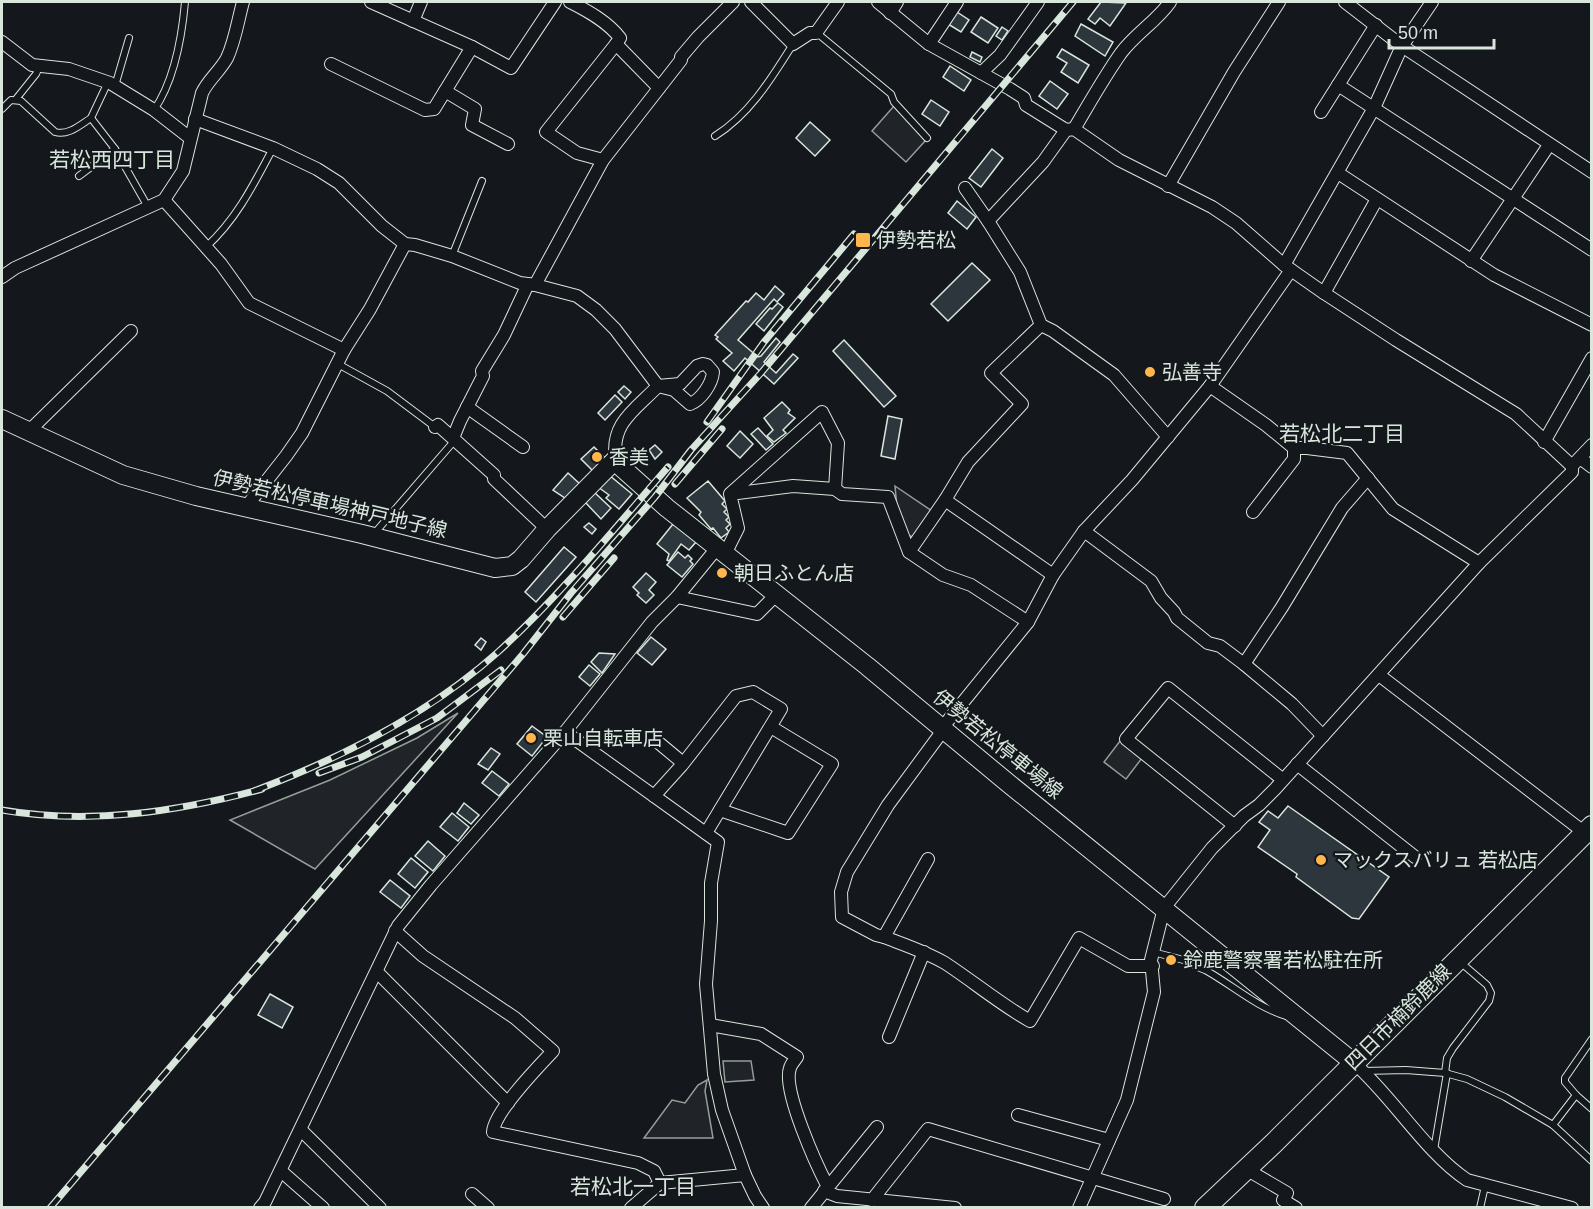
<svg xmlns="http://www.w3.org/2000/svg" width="1593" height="1209" viewBox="0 0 1593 1209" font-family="Arial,'Noto Sans JP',sans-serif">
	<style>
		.green { fill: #202428; stroke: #939e99; stroke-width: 1.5 }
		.building { fill: #2c363c; stroke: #d8e6dc; stroke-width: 1.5 }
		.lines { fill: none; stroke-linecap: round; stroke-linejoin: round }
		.lane-casing { stroke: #d8e6dc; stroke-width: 8 }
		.street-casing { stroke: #d8e6dc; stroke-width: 14 }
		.secondary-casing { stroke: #d8e6dc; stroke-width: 20 }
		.primary-casing { stroke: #d8e6dc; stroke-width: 22 }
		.lane { stroke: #14181c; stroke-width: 6 }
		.street { stroke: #14181c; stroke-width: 12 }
		.secondary { stroke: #14181c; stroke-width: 18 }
		.primary { stroke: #14181c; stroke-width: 20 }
		.rail-casing { stroke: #d8e6dc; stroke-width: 7 }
		.rail { stroke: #14181c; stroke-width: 4.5; stroke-dasharray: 14; stroke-linecap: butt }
		.poi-dot { fill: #ffb74d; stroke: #14181c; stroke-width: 2 }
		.labels { text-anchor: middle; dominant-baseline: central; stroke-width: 4.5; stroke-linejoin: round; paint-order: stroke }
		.poi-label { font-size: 20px; fill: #d8e6dc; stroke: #14181c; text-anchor: start }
		.street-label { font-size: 20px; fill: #d8e6dc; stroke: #14181c }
		.neighbourhood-label { font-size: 21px; fill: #d8e6dc; stroke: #14181c }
	</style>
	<rect width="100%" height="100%" fill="#14181c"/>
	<!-- green -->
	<g class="green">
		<polygon points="894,106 926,140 906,162 872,131"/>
		<polygon points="895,486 932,511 914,537 906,535 897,508"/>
		<polygon points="458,713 315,869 230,820 330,780 417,738"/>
		<polygon points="1120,741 1142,758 1126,779 1104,762"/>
		<polygon points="723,1061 751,1061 754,1080 725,1082"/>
		<polygon points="707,1080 705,1091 713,1138 644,1138 672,1100 685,1103 698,1085"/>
	</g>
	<!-- building -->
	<g class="building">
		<polygon points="1101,2 1126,3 1110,26 1100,18 1095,24 1088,19"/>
		<polygon points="957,12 969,20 961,32 948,24"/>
		<polygon points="981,17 998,28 988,43 971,32"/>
		<polygon points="1081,24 1113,42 1105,56 1075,36"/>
		<polygon points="1002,27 1008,31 1002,40 996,36"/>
		<polygon points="1062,49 1089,65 1078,83 1061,72 1067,63 1057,57"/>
		<polygon points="972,52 982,57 980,62 970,57"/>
		<polygon points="950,66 971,80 964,91 943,77"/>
		<polygon points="1050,81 1068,94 1057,109 1039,96"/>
		<polygon points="931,100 949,112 940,126 922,114"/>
		<polygon points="810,122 830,140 815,156 796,138"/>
		<polygon points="992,149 1003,158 981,187 969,178"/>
		<polygon points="957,201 976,217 967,229 948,213"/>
		<polygon points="972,263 990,280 948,321 931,304"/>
		<polygon points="775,286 784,294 777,302 774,299 738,340 758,357 761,356 776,338 780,342 764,362 776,373 793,354 798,358 774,384 745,358 734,371 723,361 732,353 716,339 718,337 715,335 746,301 748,302 756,293 764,300"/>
		<polygon points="778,303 783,307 764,331 756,324 770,308 772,309"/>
		<polygon points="844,340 896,396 884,407 833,351"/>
		<polygon points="624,386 631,392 625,399 618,392"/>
		<polygon points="615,395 622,402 605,420 598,413"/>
		<polygon points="782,402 790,410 788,413 795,418 783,430 786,433 774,442 767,436 773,430 764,418"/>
		<polygon points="888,416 902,419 895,459 881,456"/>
		<polygon points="758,428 773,444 766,450 751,434"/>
		<polygon points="740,431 753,444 740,458 727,446"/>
		<polygon points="655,445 662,452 655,459 649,450"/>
		<polygon points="594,447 606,459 593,471 581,459"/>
		<polygon points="568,473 580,484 565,498 553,490"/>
		<polygon points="609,475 632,494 619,509 606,498 609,495 598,487"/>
		<polygon points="708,481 725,501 722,504 727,509 724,512 729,517 726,520 730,524 726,528 729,532 721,538 713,528 711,529 699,515 701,512 687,498"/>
		<polygon points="594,492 611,508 601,519 585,502"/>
		<polygon points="589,523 596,529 592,534 584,527"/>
		<polygon points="673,524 696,542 689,550 681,544 669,561 667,560 669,554 657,544"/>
		<polygon points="564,547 576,557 536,602 525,592"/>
		<polygon points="678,552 685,558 688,555 692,559 690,561 693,564 682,577 667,565"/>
		<polygon points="646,573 656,582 649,590 654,595 646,603 637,595 639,593 633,587"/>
		<polygon points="651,637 666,649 652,665 637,653"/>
		<polygon points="481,638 486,642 481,650 475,645"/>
		<polygon points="599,653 615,654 602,673 591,662"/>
		<polygon points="589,665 600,674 590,686 579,677"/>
		<polygon points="532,726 547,737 532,756 517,744"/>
		<polygon points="491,748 500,754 488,770 478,764"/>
		<polygon points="492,771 509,784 499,796 482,783"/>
		<polygon points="464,803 479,815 471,824 457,813"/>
		<polygon points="1288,806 1389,877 1359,919 1352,918 1296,877 1297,874 1258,847 1270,830 1259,822 1268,811 1278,818"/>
		<polygon points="452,813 469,827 458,841 440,827"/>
		<polygon points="428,841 445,856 433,871 415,856"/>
		<polygon points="411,858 428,872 415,888 398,874"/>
		<polygon points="390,880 410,896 401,908 380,892"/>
		<polygon points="270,994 293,1007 282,1028 258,1015"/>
	</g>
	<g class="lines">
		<!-- lane casing -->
		<g class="lane-casing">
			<g id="lane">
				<polyline points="817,33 891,94 894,102 927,138"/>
				<polyline points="115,86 129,38"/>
				<polyline points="16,99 36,74 39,67"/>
				<path d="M2,109L11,100L21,101L55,132C68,136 80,125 91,118L115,149L148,207"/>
				<path d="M154,110C174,81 182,36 185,2"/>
				<polyline points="91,118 108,82"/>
				<path d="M715,136C750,114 771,79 793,44"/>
				<polyline points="79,176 115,149"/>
				<path d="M206,247C236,220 254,184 273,148"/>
				<polyline points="452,256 482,181"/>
				<polyline points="338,364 387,391 435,427"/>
				<polyline points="373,535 455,440"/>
				<path d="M1153,952L1191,962C1196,968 1202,968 1207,971C1235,987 1255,1006 1286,1016"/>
				<polyline points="1592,1039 1565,1078 1565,1082 1576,1095 1592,1109"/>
				<polyline points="1364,1071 1406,1070 1445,1073 1467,1079 1505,1097 1553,1125 1592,1161"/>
				<polyline points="1445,1073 1447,1058 1453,1048 1489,1001 1491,993 1487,985 1459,961"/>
				<polyline points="1553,1125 1576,1095"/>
				<polyline points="1434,1150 1447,1073"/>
				<polyline points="1480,1208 1485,1186"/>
			</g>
		</g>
		<!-- street casing -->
		<g class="street-casing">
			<g id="street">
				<polyline points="371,2 472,47 511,68 555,2"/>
				<path d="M570,2C588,11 608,22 620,38L616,44"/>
				<polyline points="751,2 793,44 810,33 816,33 838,2"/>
				<polyline points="878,2 929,44 1010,89 1024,98 1026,105 1066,130 1074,129 1119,160 1212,207 1236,223 1284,265 1324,293 1396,340 1516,414 1572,466 1572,472 1479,563 1275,789 1259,805 1244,816 1212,848 1164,908 1151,960 1154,992 1127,1100 1079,1208"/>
				<polyline points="1345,2 1402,46 1592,172"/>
				<polyline points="890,13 897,2"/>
				<polyline points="413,21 421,2"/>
				<polyline points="2,42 32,65 69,69 110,83 154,110 190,138"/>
				<polyline points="929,44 957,2"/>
				<polyline points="331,64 425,110 434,109 472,47"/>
				<polyline points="981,73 1000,55 1038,2"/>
				<polyline points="1338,85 1592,250"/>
				<polyline points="445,91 475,109 472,125 508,144"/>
				<polyline points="1321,112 1376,25"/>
				<path d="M195,119L273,148L317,169L339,183L382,226L405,244L415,245L452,256L520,283L535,285L577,296L596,310L615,329L658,386C636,409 610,423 616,459"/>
				<path d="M1074,129C1089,104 1104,77 1121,53C1136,33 1157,21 1170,2"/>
				<polyline points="1066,130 1043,162 988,221 1020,272 1041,325 1053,331 1114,375 1168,437"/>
				<polyline points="603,160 577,153 546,132 616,44 659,88"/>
				<polyline points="1338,173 1494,275 1592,325"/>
				<polyline points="1168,186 1234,72 1279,2"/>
				<polyline points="965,188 988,221"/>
				<polyline points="164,200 221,264 249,303 344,350"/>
				<polyline points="1471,261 1549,145"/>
				<polyline points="1284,265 1374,108 1402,46 1432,2"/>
				<path d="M2,277L15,268L164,200L183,171L202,93C208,80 220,71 227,58C235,41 238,20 243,2"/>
				<polyline points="535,285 603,160 681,60 681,57 698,37 733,2"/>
				<polyline points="1324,293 1377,199"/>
				<polyline points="1041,325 991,373 1022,404 968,462 945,500 1053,575"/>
				<path d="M703,364L707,365L713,372C712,384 701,400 690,404L674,390L658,386L680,384L697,366Z"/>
				<polyline points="1210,386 1266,425 1294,448 1294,459 1253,512"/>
				<polyline points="467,407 523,447"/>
				<polyline points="435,427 438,425 494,475 494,479 547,529"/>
				<polyline points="29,431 131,331"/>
				<polyline points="453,438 460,421 483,376 482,371 504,335 528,284"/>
				<polyline points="1544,442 1592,358"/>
				<polyline points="1294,448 1307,448 1347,453 1393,509 1479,563"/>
				<polyline points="1580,458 1592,467"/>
				<polyline points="1572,466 1592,445"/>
				<polyline points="731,493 822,412 838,443 835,489"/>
				<polyline points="945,500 909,552 943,575 971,585 1028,622"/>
				<polyline points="246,507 286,456 302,433 344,350 370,309 405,244"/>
				<polyline points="1084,531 1151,581 1161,598 1174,612 1177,618 1208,643 1220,646 1244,664 1292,704 1323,736"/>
				<polyline points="725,554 738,528 730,494 793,486 835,489 842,494 888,497 909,552"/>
				<polyline points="677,597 757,614 776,595"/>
				<polyline points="1244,664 1282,607 1342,508 1368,478"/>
				<polyline points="1379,675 1585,833"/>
				<polyline points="942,728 1028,622 1053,575 1084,531 1132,480 1210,386 1291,270"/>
				<polyline points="565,732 718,842 711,883 711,921 706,984 714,1074 722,1110 745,1175 755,1196 763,1208"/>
				<polyline points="653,738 683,763"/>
				<polyline points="1297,764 1415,857"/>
				<polyline points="654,796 682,765 736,696 753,692 781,709 706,833"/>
				<polyline points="720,810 788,833 832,764 771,727"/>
				<polyline points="1235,826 1126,739 1168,688 1282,779"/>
				<polyline points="928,859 884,937 876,935 842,917 841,892 847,872 888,805 944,729"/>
				<path d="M395,931L423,956L515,1018L553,1051C538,1067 494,1112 493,1132L638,1163L654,1171L660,1183"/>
				<path d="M884,937C905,945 926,952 945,963C974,982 1000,1004 1030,1021L1079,938L1128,966H1153"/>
				<polyline points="377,972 508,1103"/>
				<path d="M710,1025L761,1034L797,1057C795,1060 791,1064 790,1068C782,1090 817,1166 828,1187"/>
				<polyline points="889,1037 924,952"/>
				<path d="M1353,1062C1393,1097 1425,1152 1467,1180L1572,1208"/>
				<polyline points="1018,1115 1109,1140"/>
				<polyline points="301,1130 380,1208"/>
				<polyline points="1246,1169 1287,1193 1283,1200 1296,1208"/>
				<polyline points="281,1171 323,1208"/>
				<polyline points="824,1191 837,1196 955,1208"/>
				<polyline points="472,1194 488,1208"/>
				<polyline points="872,1200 928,1129 1164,1199"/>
				<polyline points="260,1208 265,1202 398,926 431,885 565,732 652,622 677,597 717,548"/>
				<polyline points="631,1208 660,1183 745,1175"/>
				<polyline points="811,1208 877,1127"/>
			</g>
		</g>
		<!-- secondary casing -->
		<g class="secondary-casing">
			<polyline id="secondary" points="2,419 123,475 196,496 362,534 495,568 512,566 521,559 547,529 616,459 620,466 667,508 867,666 1008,783 1353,1062"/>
		</g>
		<!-- primary casing -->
		<g class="primary-casing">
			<polyline id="primary" points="1205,1208 1274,1143 1592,826"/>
		</g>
		<!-- lane -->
		<use href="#lane" class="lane"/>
		<!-- street -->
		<use href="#street" class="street"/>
		<!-- secondary -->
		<use href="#secondary" class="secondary"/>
		<!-- primary -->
		<use href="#primary" class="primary"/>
		<!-- rail casing -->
		<g class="rail-casing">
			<g id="rail">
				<polyline points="707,422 764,342 854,234"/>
				<polyline points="675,484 722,429"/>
				<polyline points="563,617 614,558"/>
				<polyline points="319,773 362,757 437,718 501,670"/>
				<path d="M254,791C341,758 429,714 498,652C559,597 614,529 668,467"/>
				<path d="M2,810C89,825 177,812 262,789"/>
				<polyline points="50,1208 523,654 571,593 655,497 691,450 761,373 1073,2"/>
			</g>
		</g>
		<!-- rail -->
		<use href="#rail" class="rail"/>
	</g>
	<!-- markers -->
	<g class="poi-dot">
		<rect x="855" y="232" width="16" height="16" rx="3"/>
		<circle cx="1150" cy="372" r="6"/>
		<circle cx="597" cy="457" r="6"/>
		<circle cx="722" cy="573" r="6"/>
		<circle cx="531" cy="738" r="6"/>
		<circle cx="1321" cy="860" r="6"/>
		<circle cx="1171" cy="960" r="6"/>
	</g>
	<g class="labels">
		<!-- poi labels -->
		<g class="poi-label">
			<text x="876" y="240">伊勢若松</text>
			<text x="1162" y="372">弘善寺</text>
			<text x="609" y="457">香美</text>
			<text x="734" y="573">朝日ふとん店</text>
			<text x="543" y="738">栗山自転車店</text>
			<text x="1333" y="860">マックスバリュ 若松店</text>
			<text x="1183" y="960">鈴鹿警察署若松駐在所</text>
		</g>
		<!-- street labels -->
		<g class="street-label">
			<text transform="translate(330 504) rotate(13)">伊勢若松停車場神戸地子線</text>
			<text transform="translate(998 744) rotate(39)">伊勢若松停車場線</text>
			<text transform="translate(1398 1017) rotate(-45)">四日市楠鈴鹿線</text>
		</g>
		<!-- neighbourhood labels -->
		<g class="neighbourhood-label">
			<text x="112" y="159">若松西四丁目</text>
			<text x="1342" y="433">若松北二丁目</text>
			<text x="633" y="1186">若松北一丁目</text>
		</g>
	</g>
	<!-- border -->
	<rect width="1593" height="1209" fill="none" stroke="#d8e6dc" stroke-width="6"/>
	<!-- scale -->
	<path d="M1389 39v9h105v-9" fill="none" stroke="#d8e6dc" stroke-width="3"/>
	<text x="1398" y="39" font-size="18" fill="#d8e6dc" stroke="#14181c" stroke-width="4.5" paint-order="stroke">50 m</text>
</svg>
